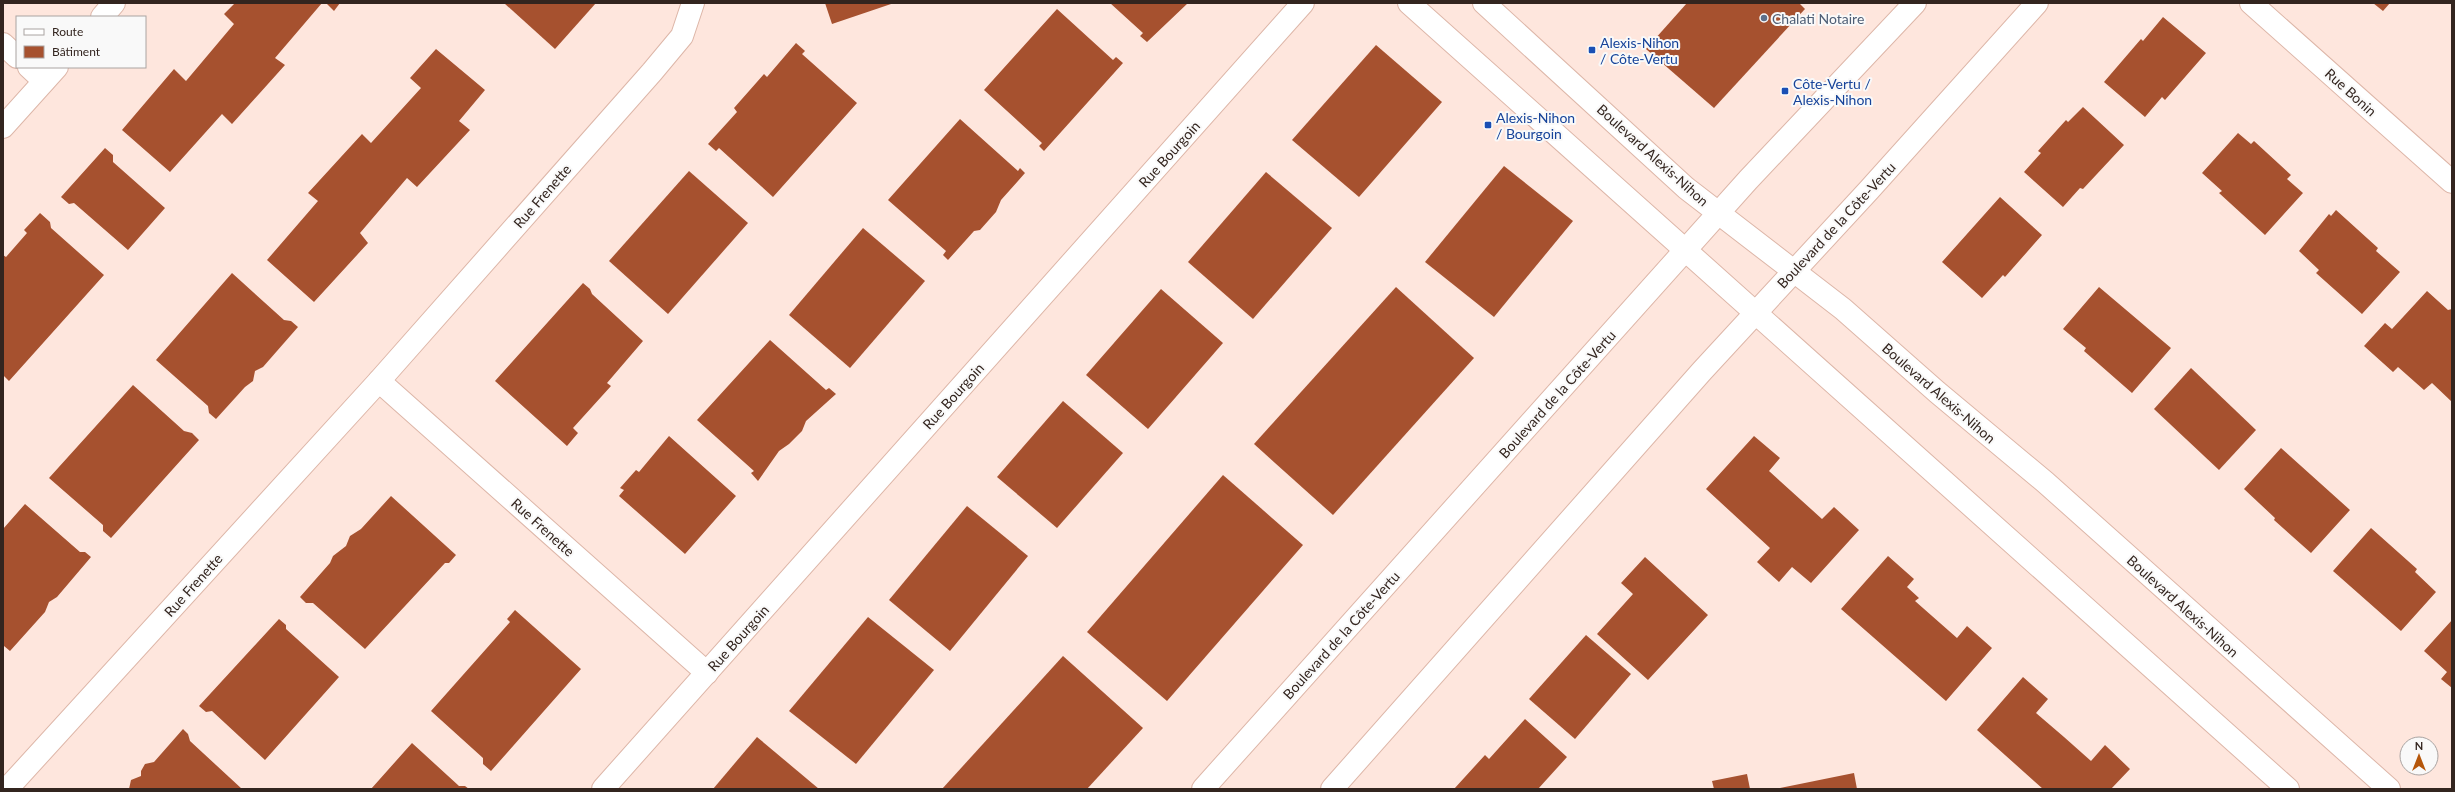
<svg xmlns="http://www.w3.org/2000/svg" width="2455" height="792" viewBox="0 0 2455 792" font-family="Lato,sans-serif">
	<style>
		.building { fill: #a6512f }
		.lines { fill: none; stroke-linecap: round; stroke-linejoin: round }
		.street-casing { stroke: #ddb6a8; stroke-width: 24 }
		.secondary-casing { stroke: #ddb6a8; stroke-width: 24 }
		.street { stroke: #fff; stroke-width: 22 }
		.secondary { stroke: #fff; stroke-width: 22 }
		.service-dot { fill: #5c6f8a; stroke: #f9f9f9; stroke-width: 1.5 }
		.transit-dot { fill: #1a4fb4; stroke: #f9f9f9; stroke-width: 1.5 }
		.labels { text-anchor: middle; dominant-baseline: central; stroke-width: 4; stroke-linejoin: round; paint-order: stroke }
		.service-label { font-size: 14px; fill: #4e5e75; stroke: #f9f9f9; text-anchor: start }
		.transit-label { font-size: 14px; fill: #164399; stroke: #f9f9f9; text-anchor: start }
		.street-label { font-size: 14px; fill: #33251f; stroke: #f9f9f9 }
	</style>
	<rect width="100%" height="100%" fill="#fee6dd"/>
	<!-- building -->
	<g class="building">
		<polygon points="235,3 322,3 275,58 285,65 259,94 232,124 222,114 170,172 122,130 174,69 186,81 234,24 224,14"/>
		<polygon points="326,3 340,3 334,11"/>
		<polygon points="504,3 596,3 555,49"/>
		<polygon points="825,3 894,3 832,24"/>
		<polygon points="1110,3 1188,3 1147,42 1140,36 1143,33"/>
		<polygon points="1687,3 1799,3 1805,9 1714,108 1646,49"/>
		<polygon points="2373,3 2390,3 2383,11"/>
		<polygon points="1057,9 1113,60 1116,57 1123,63 1044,151 1039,146 1042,143 984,90"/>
		<polygon points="2163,17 2206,53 2165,100 2162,97 2145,117 2104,82 2141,39 2143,41"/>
		<polygon points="796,43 805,51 802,54 857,103 773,197 719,148 716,151 708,144 737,112 734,108 764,74 767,77"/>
		<polygon points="1376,45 1442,102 1359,197 1292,140"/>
		<polygon points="436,49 485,90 459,121 470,130 417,187 407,178 360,233 368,243 314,302 267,260 318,201 308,193 362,134 371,143 421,88 410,78"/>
		<polygon points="2083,107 2124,145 2083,189 2080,188 2063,207 2024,172 2041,153 2038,151 2066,120 2068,122"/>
		<polygon points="960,119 1018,171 1020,168 1025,173 1001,200 996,212 980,230 974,231 948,260 943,255 946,251 888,200"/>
		<polygon points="2238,133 2251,144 2254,141 2291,175 2287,179 2303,193 2265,235 2219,193 2222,191 2202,173"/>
		<polygon points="105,148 113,155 113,162 165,208 128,250 74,203 69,204 61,197"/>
		<polygon points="1504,166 1573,221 1494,317 1425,262"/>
		<polygon points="689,171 748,223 668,314 609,261"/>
		<polygon points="1266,172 1332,228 1253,319 1188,262"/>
		<polygon points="2000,197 2042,235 2005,277 2003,275 1982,298 1942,262"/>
		<polygon points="2336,210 2378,248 2376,251 2400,272 2362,314 2316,273 2319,270 2299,251 2329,214 2331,216"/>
		<polygon points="40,213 50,222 51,228 104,275 9,381 3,375 3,255 6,257 27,233 24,230"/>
		<polygon points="863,228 925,281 850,368 789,315"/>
		<polygon points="232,273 284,320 291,321 298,327 263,367 255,371 253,381 245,387 216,419 209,413 208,406 156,360"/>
		<polygon points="583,283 590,289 592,294 643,341 607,383 611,386 573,428 578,433 567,446 495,381"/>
		<polygon points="1396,287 1474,358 1333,515 1254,444"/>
		<polygon points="2099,287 2171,348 2132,393 2084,351 2086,348 2063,329"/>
		<polygon points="1161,289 1223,343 1148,429 1086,375"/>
		<polygon points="2427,291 2448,310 2452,309 2452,402 2432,383 2424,390 2398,367 2393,372 2364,346 2385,323 2392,329"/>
		<polygon points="770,340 826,390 829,388 836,394 806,421 802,431 789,444 779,451 758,481 751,473 754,471 697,420"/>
		<polygon points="2191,368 2256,430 2219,470 2154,409"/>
		<polygon points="133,385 184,431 192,433 199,440 111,538 103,531 103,525 49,478"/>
		<polygon points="1063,401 1123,453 1057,528 997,477"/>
		<polygon points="669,436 736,496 685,554 619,496 624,490 620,488 636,470 639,472"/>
		<polygon points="1754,436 1780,458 1769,471 1822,519 1834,507 1859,530 1811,583 1792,567 1779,582 1757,562 1770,548 1706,489"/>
		<polygon points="2281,448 2350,510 2311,553 2274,520 2275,518 2244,489"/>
		<polygon points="1223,475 1303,545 1167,701 1087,632"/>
		<polygon points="391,496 456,555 449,563 445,563 365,649 313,603 306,603 300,597 330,563 333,556 346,546 350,536 361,529"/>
		<polygon points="25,504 80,552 85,552 91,557 57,597 49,602 45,612 10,651 4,646 3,638 3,529"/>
		<polygon points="967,506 1028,556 950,651 889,600"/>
		<polygon points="2371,528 2417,569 2415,572 2436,592 2401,631 2333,571"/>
		<polygon points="1888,556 1914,579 1907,587 1919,598 1915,601 1957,638 1967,626 1992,648 1946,701 1841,609"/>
		<polygon points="1645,557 1708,615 1648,680 1597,634 1633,594 1621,583"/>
		<polygon points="515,610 581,669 491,771 483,764 483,758 431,711 510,622 507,619"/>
		<polygon points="868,617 934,670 856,764 789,711"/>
		<polygon points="279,619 286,625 286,629 339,677 265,760 212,711 206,712 199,706"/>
		<polygon points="2452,620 2452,688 2441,679 2447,672 2424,651"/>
		<polygon points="1586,635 1631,674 1575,739 1529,699"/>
		<polygon points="1063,656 1143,728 1087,789 942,789"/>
		<polygon points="2023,677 2048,699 2036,713 2064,737 2091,761 2105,745 2130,769 2111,789 2043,789 1977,730"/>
		<polygon points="1525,719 1567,757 1538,789 1454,789 1485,755 1489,759"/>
		<polygon points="183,729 188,734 190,741 242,789 129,789 131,780 141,776 141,771 145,764 154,762"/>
		<polygon points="757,737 819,789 713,789"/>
		<polygon points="412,743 459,786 465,786 469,789 371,789"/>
		<polygon points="1854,773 1857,789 1780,789 1780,788"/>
		<polygon points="1747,774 1750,789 1714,789 1712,781"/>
	</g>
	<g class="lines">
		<!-- street casing -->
		<g class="street-casing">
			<g id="street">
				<polyline points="2251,3 2452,182"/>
				<polyline points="102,17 114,3"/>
				<polyline points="3,44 17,57"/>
				<polyline points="29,67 44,81"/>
				<polyline points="3,127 57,67"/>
				<polyline points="379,381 707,673"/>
				<polyline points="7,789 379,381 652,72 682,36 693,3"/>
				<polyline points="603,789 1303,3"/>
			</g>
		</g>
		<!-- secondary casing -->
		<g class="secondary-casing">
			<g id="secondary">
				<polyline points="1409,3 2288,789"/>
				<polyline points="1484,3 1686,188 1843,309 1937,392 2045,482 2389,789"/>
				<polyline points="1203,789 1748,180 1915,3"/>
				<polyline points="1332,789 1702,371 1869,190 2037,3"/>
			</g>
		</g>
		<!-- street -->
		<use href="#street" class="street"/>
		<!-- secondary -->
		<use href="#secondary" class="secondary"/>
	</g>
	<!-- markers -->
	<circle class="service-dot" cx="1764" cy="18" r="4"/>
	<g class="transit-dot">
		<rect x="1588" y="46" width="8" height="8" rx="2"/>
		<rect x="1781" y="87" width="8" height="8" rx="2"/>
		<rect x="1484" y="121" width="8" height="8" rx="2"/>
	</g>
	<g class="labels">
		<!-- service labels -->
		<g class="service-label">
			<text x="1772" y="18">Chalati Notaire</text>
		</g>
		<!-- transit labels -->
		<g class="transit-label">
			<text x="1600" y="42">Alexis-Nihon<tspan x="1600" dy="16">/ Côte-Vertu</tspan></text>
			<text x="1793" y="83">Côte-Vertu /<tspan x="1793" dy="16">Alexis-Nihon</tspan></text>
			<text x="1496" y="117">Alexis-Nihon<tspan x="1496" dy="16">/ Bourgoin</tspan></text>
		</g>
		<!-- street labels -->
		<g class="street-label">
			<text transform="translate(2351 92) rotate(42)">Rue Bonin</text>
			<text transform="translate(1169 154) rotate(-48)">Rue Bourgoin</text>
			<text transform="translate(1653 155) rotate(42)">Boulevard Alexis-Nihon</text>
			<text transform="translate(542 196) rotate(-49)">Rue Frenette</text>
			<text transform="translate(1836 225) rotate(-47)">Boulevard de la Côte-Vertu</text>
			<text transform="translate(1939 393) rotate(41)">Boulevard Alexis-Nihon</text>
			<text transform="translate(1557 394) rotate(-48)">Boulevard de la Côte-Vertu</text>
			<text transform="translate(953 396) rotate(-48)">Rue Bourgoin</text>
			<text transform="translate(543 527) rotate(42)">Rue Frenette</text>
			<text transform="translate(193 585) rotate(-48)">Rue Frenette</text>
			<text transform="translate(2183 606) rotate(42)">Boulevard Alexis-Nihon</text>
			<text transform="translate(1341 635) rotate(-48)">Boulevard de la Côte-Vertu</text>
			<text transform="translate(738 638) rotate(-48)">Rue Bourgoin</text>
		</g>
	</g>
	<!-- border -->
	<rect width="2455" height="792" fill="none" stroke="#33251f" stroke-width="8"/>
	<!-- legend -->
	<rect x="16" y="16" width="130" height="52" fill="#f9f9f9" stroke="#aaa4a2"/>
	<rect x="24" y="29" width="20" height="6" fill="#ffffff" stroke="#aaa4a2"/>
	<text x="52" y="36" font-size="12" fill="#33251f">Route</text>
	<rect x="24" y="46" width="20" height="12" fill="#a6512f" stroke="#aaa4a2"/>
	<text x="52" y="56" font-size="12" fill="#33251f">Bâtiment</text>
	<!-- north arrow -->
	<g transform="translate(2419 756)"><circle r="19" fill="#f9f9f9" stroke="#aaa4a2"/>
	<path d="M0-3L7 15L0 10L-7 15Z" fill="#b5560a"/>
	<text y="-6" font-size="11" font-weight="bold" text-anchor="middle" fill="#33251f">N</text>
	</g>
</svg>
